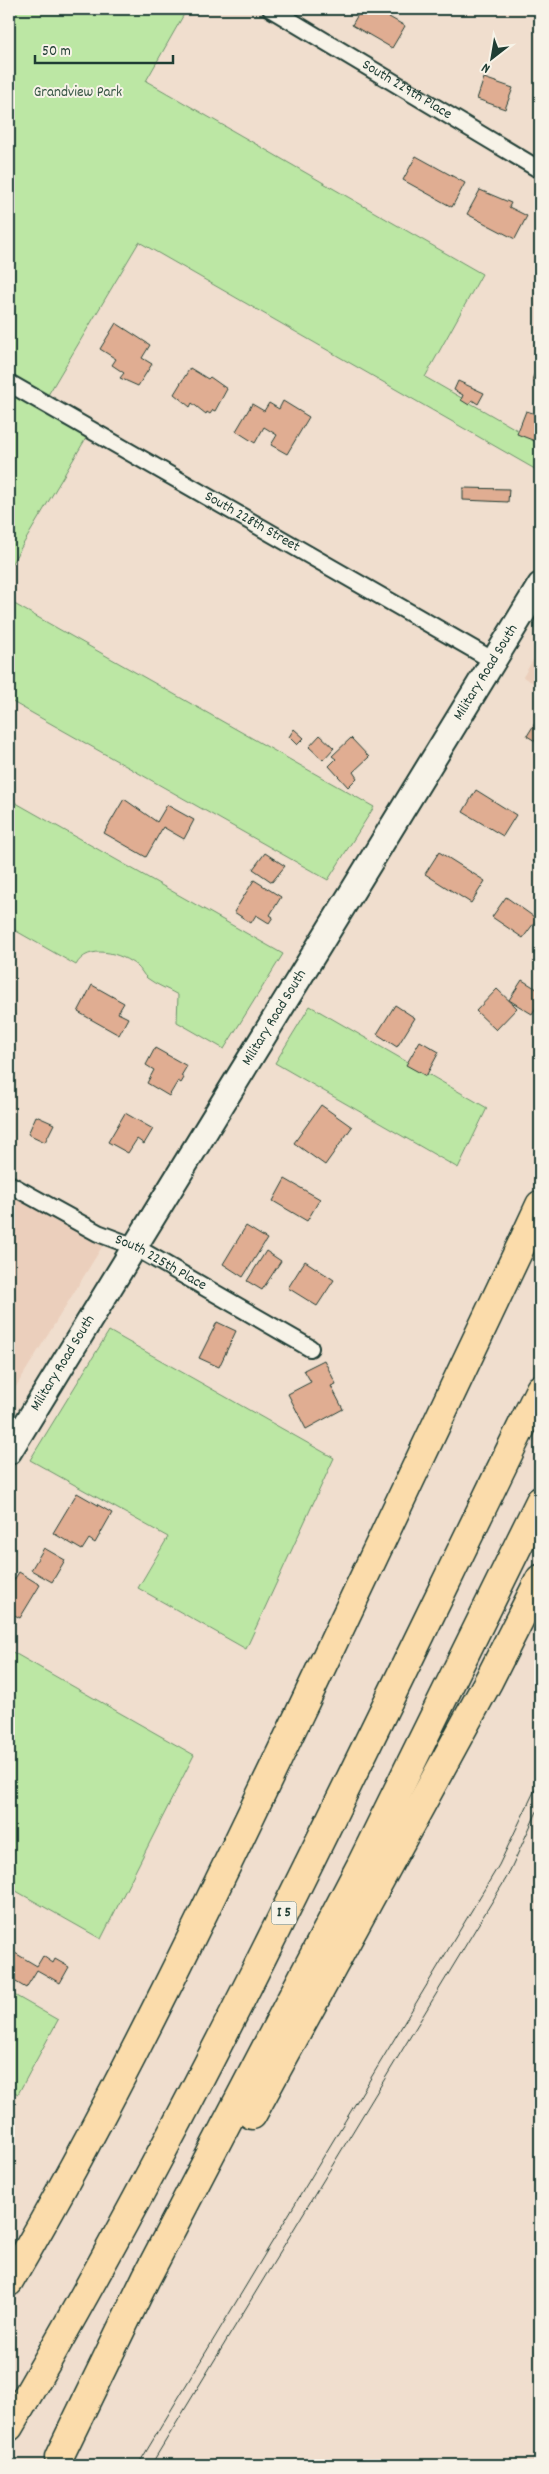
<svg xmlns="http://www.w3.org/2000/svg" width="549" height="2474" viewBox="0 0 549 2474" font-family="Dekko,sans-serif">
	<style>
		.built { fill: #ebcfbc }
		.green { fill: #bce7a4; stroke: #6e926c }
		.building { fill: #e0ad92; stroke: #1f3d34 }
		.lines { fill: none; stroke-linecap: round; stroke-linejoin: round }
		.street-casing { stroke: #1f3d34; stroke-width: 20 }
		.secondary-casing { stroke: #1f3d34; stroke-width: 28 }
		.highway-casing { stroke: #1f3d34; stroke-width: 31 }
		.street { stroke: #f7f3e8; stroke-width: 16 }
		.secondary { stroke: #f7f3e8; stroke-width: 24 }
		.highway { stroke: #fbdcab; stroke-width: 28 }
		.tram { stroke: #1f3d34; stroke-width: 1 }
		.labels { text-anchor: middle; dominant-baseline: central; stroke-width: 4; stroke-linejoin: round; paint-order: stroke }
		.shield { fill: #f7f3e8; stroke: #60746a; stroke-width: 1 }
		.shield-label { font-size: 14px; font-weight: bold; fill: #1f3d34 }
		.street-label { font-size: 15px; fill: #1f3d34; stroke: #f7f3e8 }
		.park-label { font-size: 15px; fill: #375645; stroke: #f7f3e8 }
	</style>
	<rect width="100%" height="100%" fill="#f0dece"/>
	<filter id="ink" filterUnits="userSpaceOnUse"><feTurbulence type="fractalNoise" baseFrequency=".02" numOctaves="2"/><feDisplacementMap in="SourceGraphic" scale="10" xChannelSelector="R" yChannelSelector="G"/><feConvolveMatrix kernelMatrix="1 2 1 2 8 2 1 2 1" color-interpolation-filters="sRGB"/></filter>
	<g filter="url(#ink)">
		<!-- built -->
		<g class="built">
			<polygon points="540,648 540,687 523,677"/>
			<polygon points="9,1188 105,1242 9,1398"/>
		</g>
		<!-- green -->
		<g class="green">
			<polygon points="9,9 187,9 146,81 482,274 425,377 540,443 540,472 139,242 45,400 92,428 9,568"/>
			<polygon points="9,601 374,807 328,880 9,700"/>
			<path d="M9,799L283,954L224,1049L177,1022L178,995C168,989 156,985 147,978C143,975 141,969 137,966C121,953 88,943 76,965L9,927Z"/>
			<polygon points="310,1006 487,1108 458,1168 275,1063"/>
			<polygon points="109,1331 334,1458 246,1649 138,1588 168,1537 30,1460"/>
			<polygon points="9,1650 194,1755 101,1939 9,1887"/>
			<polygon points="9,1992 58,2020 18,2094 9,2089"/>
		</g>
		<!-- building -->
		<g class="building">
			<polygon points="361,9 375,9 405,26 392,48 352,25"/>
			<polygon points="484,78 513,88 505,109 477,99"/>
			<polygon points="416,156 465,183 452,207 403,180"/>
			<polygon points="480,190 511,203 509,207 527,216 515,239 467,214"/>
			<polygon points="116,323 150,345 142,358 152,364 138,386 120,378 124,373 112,365 116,359 100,349"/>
			<polygon points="538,364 540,365 540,383 532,380"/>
			<polygon points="190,368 208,379 210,377 227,389 215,411 213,410 210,414 207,412 206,414 192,403 190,407 174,394"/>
			<polygon points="458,381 484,393 478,404 472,400 469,405 461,400 463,395 454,390"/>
			<polygon points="283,401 309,417 287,454 271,445 277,435 264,427 255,443 236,431 252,404 264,411 269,403 279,409"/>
			<polygon points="526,411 540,415 540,443 517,434"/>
			<polygon points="463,488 509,489 508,502 463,500"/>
			<polygon points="540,715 540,744 527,736"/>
			<polygon points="294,729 304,738 297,745 289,737"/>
			<polygon points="320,735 334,748 323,760 309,747"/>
			<polygon points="351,738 369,757 353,772 357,778 348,787 329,766 336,759 332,756"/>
			<polygon points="476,790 516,815 503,836 463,812"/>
			<polygon points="124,799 157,822 167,805 194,820 184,839 163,827 146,857 104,833"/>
			<polygon points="540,851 540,867 533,861"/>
			<polygon points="439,852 485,881 471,903 425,874"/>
			<polygon points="265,853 285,866 272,882 253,869"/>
			<polygon points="254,880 281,897 270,915 273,917 269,923 256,915 251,923 234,912"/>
			<polygon points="506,897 537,919 523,938 492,917"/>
			<polygon points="522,980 540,991 540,1001 532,1014 509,1000"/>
			<polygon points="92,985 124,1003 118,1013 128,1018 119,1035 78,1012"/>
			<polygon points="497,989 517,1008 496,1030 476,1011"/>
			<polygon points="395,1005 415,1018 397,1047 377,1034"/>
			<polygon points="420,1041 439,1052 426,1076 406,1065"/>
			<polygon points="155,1048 187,1066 181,1076 184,1078 181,1083 178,1081 169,1096 147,1083 154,1070 146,1065"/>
			<polygon points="321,1105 352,1127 325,1165 294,1143"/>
			<polygon points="125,1113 153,1129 144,1144 137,1139 128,1153 108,1142"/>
			<polygon points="36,1116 54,1124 45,1142 28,1134"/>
			<polygon points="285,1179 320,1199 307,1221 273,1201"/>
			<polygon points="246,1226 267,1239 243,1277 223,1264"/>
			<polygon points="266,1251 281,1261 262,1290 247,1281"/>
			<polygon points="305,1261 334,1280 317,1306 288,1288"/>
			<polygon points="217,1322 236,1331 219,1367 199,1358"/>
			<polygon points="324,1360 336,1384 331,1386 343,1409 306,1429 288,1394 311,1382 304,1370"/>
			<polygon points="77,1493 112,1513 95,1543 89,1539 82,1550 53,1533"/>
			<polygon points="44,1548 65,1560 52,1582 31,1570"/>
			<polygon points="19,1572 40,1585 20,1618 9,1612 9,1588"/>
			<polygon points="15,1953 37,1966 43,1956 53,1963 55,1959 69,1967 60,1983 37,1970 26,1988 9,1978 9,1964"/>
		</g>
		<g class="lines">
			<!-- street casing -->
			<g class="street-casing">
				<g id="street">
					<path id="s1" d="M271,9L540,170"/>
					<path id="s2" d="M9,383L494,661"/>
					<path id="s3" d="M9,1184L98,1233L135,1247L310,1348"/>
				</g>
			</g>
			<!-- secondary casing -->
			<g class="secondary-casing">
				<g id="secondary">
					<path id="s4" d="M9,1452L540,585"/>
				</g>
			</g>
			<!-- highway casing -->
			<g class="highway-casing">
				<g id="highway">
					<polyline points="252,2115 489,1680 540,1579"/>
					<path d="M9,2282C118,2095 212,1897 305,1702C384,1536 463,1371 540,1205"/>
					<path d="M9,2427C206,2092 369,1738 540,1389"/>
					<polyline points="59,2457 146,2278 360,1867 540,1501"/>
				</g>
			</g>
			<!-- street -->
			<use href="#street" class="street"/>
			<!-- secondary -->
			<use href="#secondary" class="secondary"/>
			<!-- highway -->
			<use href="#highway" class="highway"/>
			<!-- tram -->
			<g class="tram">
				<polyline points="138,2465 499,1865 540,1779"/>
				<polyline points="151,2465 507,1877 540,1805"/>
			</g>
		</g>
	</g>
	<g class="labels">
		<!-- shield labels -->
		<rect class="shield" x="271.5" y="1901.5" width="25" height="23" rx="4"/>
		<g class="shield-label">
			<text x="284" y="1913">I 5</text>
		</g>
		<!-- street labels -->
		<g class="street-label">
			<text stroke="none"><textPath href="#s1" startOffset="158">South 229th Place</textPath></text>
			<text stroke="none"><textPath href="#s2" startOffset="280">South 228th Street</textPath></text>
			<text stroke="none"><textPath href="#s4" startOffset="914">Military Road South</textPath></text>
			<text stroke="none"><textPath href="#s4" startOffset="509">Military Road South</textPath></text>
			<text stroke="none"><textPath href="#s3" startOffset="171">South 225th Place</textPath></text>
			<text stroke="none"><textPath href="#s4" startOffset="104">Military Road South</textPath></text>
		</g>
		<!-- park labels -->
		<g class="park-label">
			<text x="78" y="93">Grandview Park</text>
		</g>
	</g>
	<!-- margin -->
	<rect width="549" height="2474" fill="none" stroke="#f7f3e8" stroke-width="30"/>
	<rect x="15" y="15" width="519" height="2444" fill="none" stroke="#1f3d34" stroke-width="2" filter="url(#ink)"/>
	<!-- north arrow -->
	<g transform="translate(492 58) rotate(211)" stroke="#f7f3e8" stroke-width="4" paint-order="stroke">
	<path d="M0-4L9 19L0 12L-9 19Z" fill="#1f3d34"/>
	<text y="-8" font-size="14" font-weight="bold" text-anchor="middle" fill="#1f3d34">N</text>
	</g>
	<!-- scale -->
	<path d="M35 55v8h138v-8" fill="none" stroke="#1f3d34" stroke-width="2.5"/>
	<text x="42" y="55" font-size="15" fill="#1f3d34" stroke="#f7f3e8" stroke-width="4" paint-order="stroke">50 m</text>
</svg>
